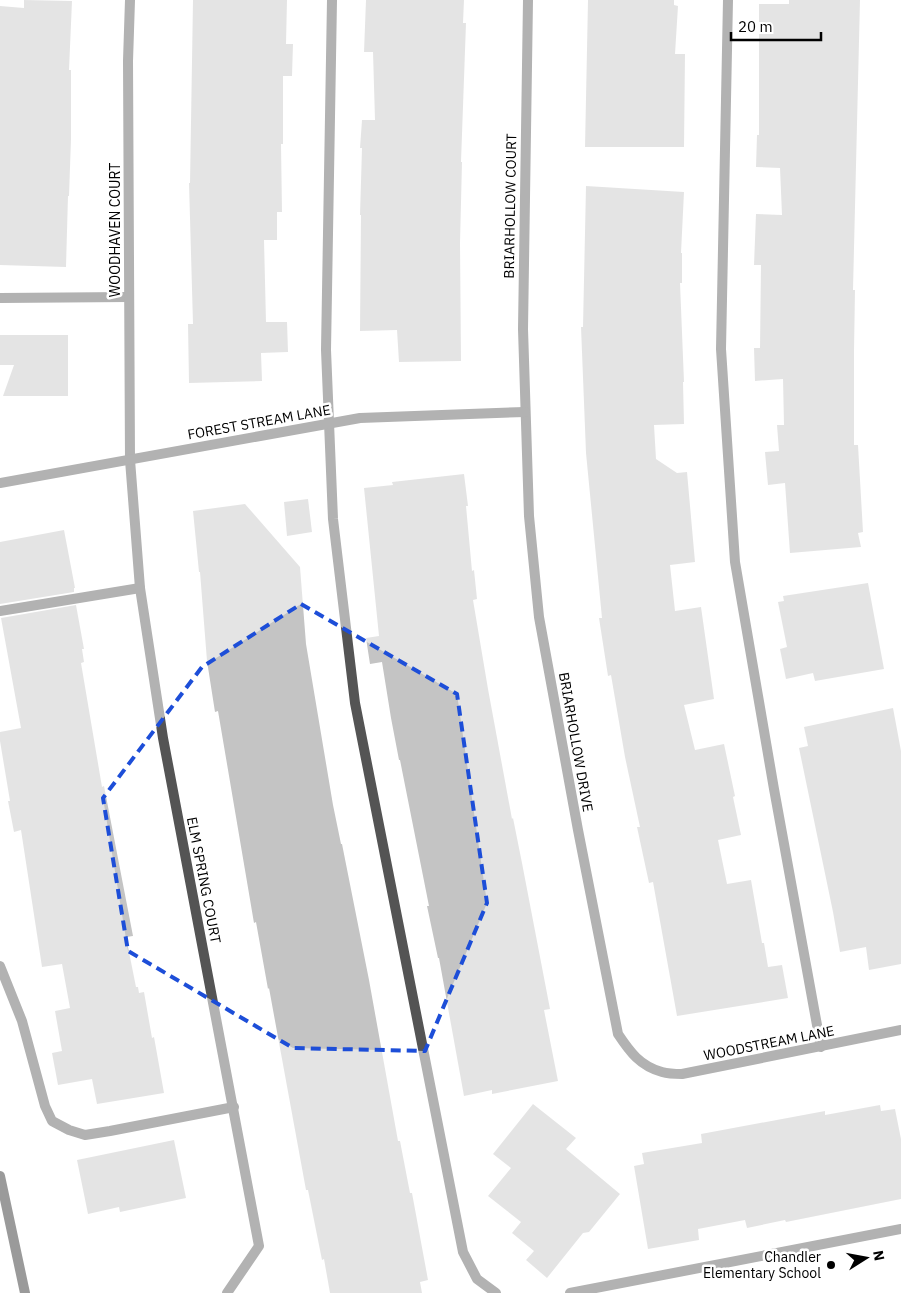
<svg xmlns="http://www.w3.org/2000/svg" width="901" height="1293" viewBox="0 0 901 1293" font-family="'IBM Plex Sans',sans-serif">
<style>
.building{fill:#c4c4c4}
.lines{fill:none;stroke-linecap:round;stroke-linejoin:round}
.lane{stroke:#545454;stroke-width:10}
.street{stroke:#545454;stroke-width:10}
.secondary{stroke:#212121;stroke-width:10}
.marked{fill:none;stroke:#1d4ed8;stroke-width:4;stroke-dasharray:10 6;stroke-linejoin:round}
.poi-dot{fill:#000;stroke:#fff;stroke-width:2}
.labels{text-anchor:middle;stroke-width:5;stroke-linejoin:round;paint-order:stroke}
.street-label{font-size:14px;fill:#000;stroke:#fff}
.poi-label{font-size:14px;fill:#000;stroke:#fff;text-anchor:end}
</style>
<rect width="100%" height="100%" fill="#fff"/>
<g class="building">
<polygon points="24,0 72,1 69,70 71,70 71,139 69,196 68,196 66,267 0,265 0,6 24,8"/>
<polygon points="193,0 287,0 286,44 293,44 292,76 283,76 283,144 281,144 282,212 277,212 277,240 264,240 266,322 287,322 288,352 261,353 262,381 189,383 188,324 193,324 189,183 190,183"/>
<polygon points="366,0 464,0 463,23 466,23 461,162 462,162 460,243 461,361 399,362 397,330 360,331 361,215 360,215 362,148 360,148 362,120 375,120 373,52 364,52"/>
<polygon points="588,0 674,0 674,5 678,6 675,54 685,54 684,147 585,147"/>
<polygon points="789,0 860,0 853,290 855,290 854,351 854,445 858,445 863,532 858,533 861,547 790,553 785,483 768,485 765,452 779,451 777,425 784,425 783,379 755,381 754,348 760,348 761,265 754,265 756,214 782,215 780,168 756,167 757,135 759,135 759,4 789,4"/>
<polygon points="586,186 684,192 681,253 682,253 682,283 680,283 684,382 683,382 684,424 654,425 656,459 677,473 687,472 695,562 670,565 675,611 701,607 714,699 684,705 695,750 724,744 735,796 733,797 741,835 718,840 727,884 751,880 762,943 764,943 768,967 782,965 788,998 677,1016 653,882 649,883 637,827 640,827 625,757 611,675 608,676 599,618 602,618 586,453 581,327 583,327"/>
<polygon points="0,335 68,335 68,396 3,396 14,365 0,365"/>
<polygon points="464,474 468,506 466,506 472,571 474,570 477,599 473,600 488,689 512,819 513,818 522,863 550,1009 544,1010 558,1081 492,1094 492,1090 464,1096 439,958 438,958 427,906 429,906 400,760 399,760 391,718 382,662 370,664 366,638 379,636 364,488 393,485 392,482"/>
<polygon points="308,499 312,532 287,536 284,502"/>
<polygon points="245,504 300,567 306,644 333,805 341,844 342,844 369,980 398,1141 400,1141 410,1193 412,1193 428,1280 420,1282 422,1293 330,1293 324,1259 322,1260 308,1190 306,1190 269,988 268,989 256,922 254,923 218,711 215,712 207,661 200,572 199,572 193,511"/>
<polygon points="64,530 75,588 74,588 74,592 0,604 0,542"/>
<polygon points="868,583 884,669 815,681 813,673 786,679 780,649 787,647 778,602 784,601 783,596"/>
<polygon points="76,605 84,649 82,649 84,662 81,663 102,787 104,786 133,936 126,937 136,987 138,987 139,993 144,992 152,1038 154,1037 164,1093 97,1104 92,1079 58,1085 52,1053 62,1051 55,1011 70,1008 62,964 42,967 21,830 14,832 8,801 10,801 0,741 0,732 21,728 1,618"/>
<polygon points="893,708 901,751 901,964 869,970 866,947 840,952 833,912 799,748 808,746 804,727"/>
<polygon points="533,1104 576,1138 566,1149 620,1194 589,1232 583,1233 547,1278 526,1260 534,1251 512,1233 521,1222 488,1196 511,1168 493,1154"/>
<polygon points="880,1105 881,1111 895,1109 901,1139 901,1199 786,1222 785,1220 747,1228 745,1220 698,1229 699,1240 648,1249 634,1166 644,1164 642,1153 702,1143 701,1134 825,1111 825,1115"/>
<polygon points="174,1140 186,1198 120,1212 119,1207 88,1214 77,1160"/>
</g>
<g class="lines">
<g class="lane">
<polyline points="332,0 326,350 333,519 355,703 463,1252 477,1279 496,1293"/>
<polyline points="728,0 721,349 735,562 774,789 821,1047"/>
<polyline points="0,298 129,297"/>
<polyline points="0,611 140,588"/>
<polyline points="0,966 22,1021 45,1106 52,1121 69,1130 85,1135 110,1131 234,1107"/>
<polyline points="570,1293 901,1229"/>
</g>
<g class="street">
<polyline points="130,0 128,61 130,460 140,588 163,738 259,1246 227,1293"/>
<path d="M 528,0 L 523,329 L 529,516 L 539,617 L 578,830 L 618,1034 C 630,1052 640,1066 662,1072 C 669,1074 676,1074 682,1074 L 901,1030"/>
<polyline points="0,483 360,418 525,412"/>
</g>
<polyline class="secondary" points="0,1176 25,1293"/>
</g>
<path d="M0 0H901V1293H0ZM 301,604 L 457,694 L 487,903 L 425,1051 L 293,1048 L 128,951 L 103,798 L 202,667 Z" fill="#fff" fill-opacity=".55" fill-rule="evenodd"/>
<path class="marked" d="M 301,604 L 457,694 L 487,903 L 425,1051 L 293,1048 L 128,951 L 103,798 L 202,667 Z"/>
<circle class="poi-dot" cx="831" cy="1265" r="5"/>
<g class="labels">
<g class="street-label">
<text transform="translate(510 206) rotate(-89)" y="5">BRIARHOLLOW COURT</text>
<text transform="translate(115 230) rotate(-90)" y="5">WOODHAVEN COURT</text>
<text transform="translate(259 422) rotate(-10)" y="5">FOREST STREAM LANE</text>
<text transform="translate(576 742) rotate(80)" y="5">BRIARHOLLOW DRIVE</text>
<text transform="translate(204 880) rotate(79)" y="5">ELM SPRING COURT</text>
<text transform="translate(769 1043) rotate(-11)" y="5">WOODSTREAM LANE</text>
</g>
<g class="poi-label">
<text x="821" y="1262">Chandler<tspan x="821" dy="16">Elementary School</tspan></text>
</g>
</g>
<g transform="translate(866 1258) rotate(79)" stroke="#ffffff" stroke-width="4" paint-order="stroke">
<path d="M0-4L9 19L0 12L-9 19Z" fill="#000000"/>
<text y="-8" font-size="14" font-weight="bold" text-anchor="middle" fill="#000000">N</text>
</g>
<path d="M731 32v8h90v-8" fill="none" stroke="#000000" stroke-width="2.5"/>
<text x="738" y="32" font-size="15" fill="#000000" stroke="#ffffff" stroke-width="4" paint-order="stroke">20 m</text>
</svg>
